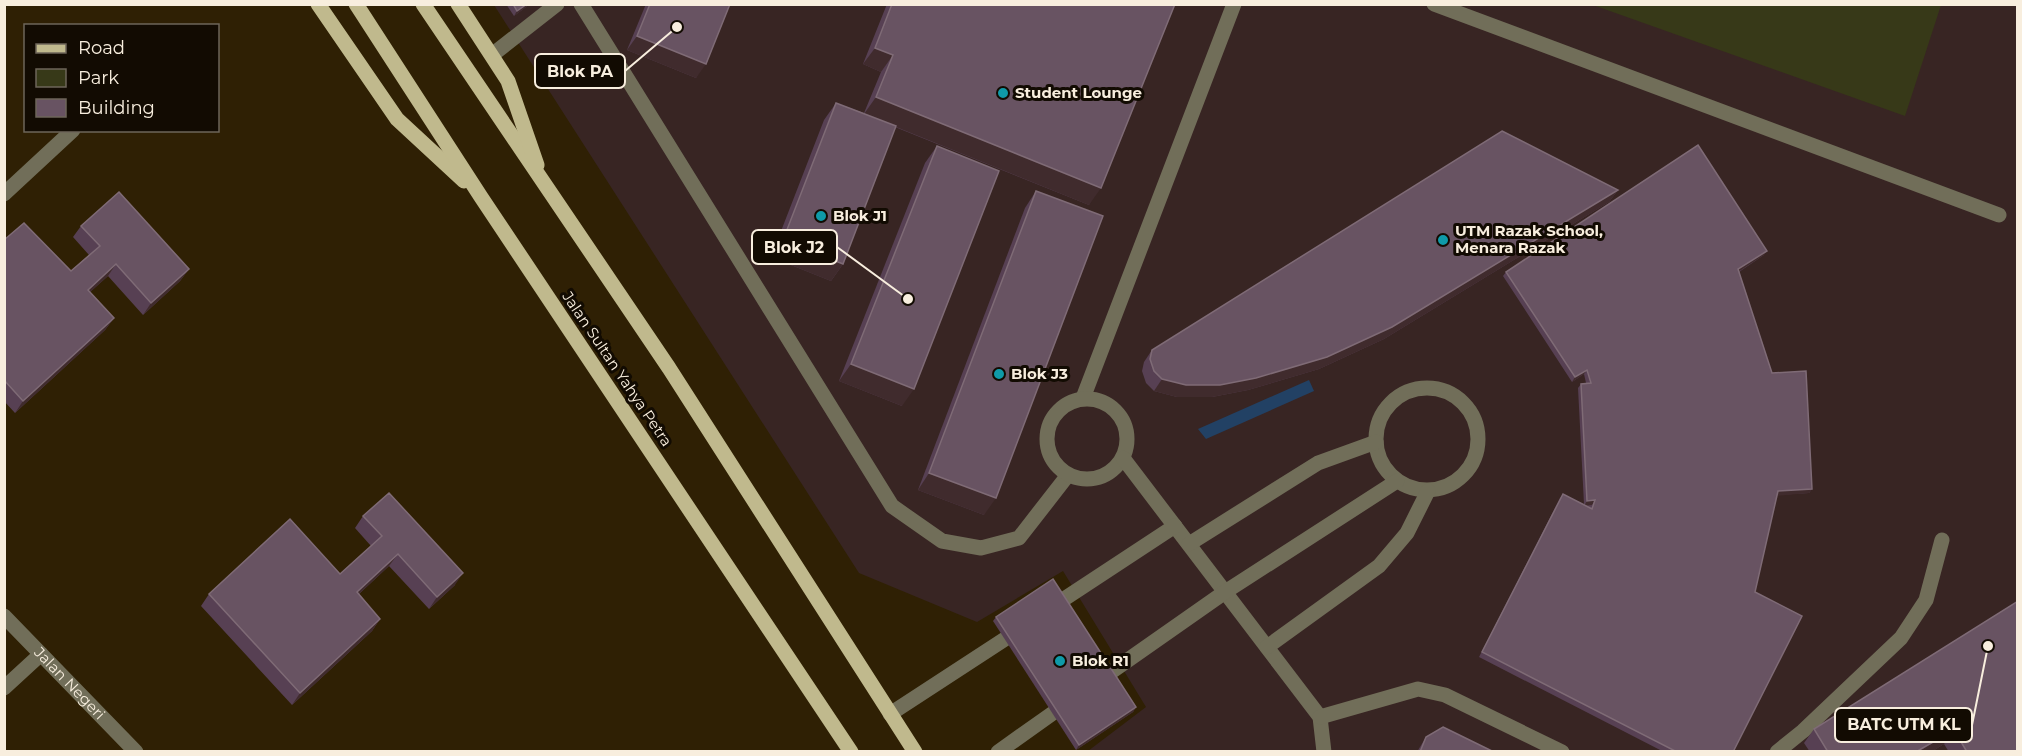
<svg xmlns="http://www.w3.org/2000/svg" width="2022" height="756" viewBox="0 0 2022 756" font-family="Montserrat,sans-serif">
<style>
.education{fill:#382523}
.green{fill:#373918}
.water{fill:#224164}
.lines{fill:none;stroke-linecap:round;stroke-linejoin:round}
.minor{stroke:#716e59;stroke-width:15}
.major{stroke:#c0b98d;stroke-width:15}
.wall{fill:#574053}
.shaded-wall{fill:#402b2d}
.building{fill:#685362;stroke:#7f6b76;stroke-width:1.5}
.culture-dot{fill:#0f9aa8;stroke:#120b02;stroke-width:2}
.labels{text-anchor:middle;stroke-width:6;stroke-linejoin:round;paint-order:stroke}
.poi-label{font-size:15px;font-weight:bold;fill:#f8eede;stroke:#120b02;text-anchor:start}
.street-label{font-size:15px;fill:#f8eede;stroke:#120b02}
.leader{fill:none;stroke:#f8eede;stroke-width:2}
.callout-dot{fill:#f8eede;stroke:#120b02;stroke-width:2}
.callout{fill:#120b02;stroke:#f8eede;stroke-width:2}
.callout-label{font-size:16px;text-anchor:middle;font-weight:bold;fill:#f8eede}
</style>
<rect width="100%" height="100%" fill="#2f2004"/>
<polygon class="education" points="494,5 2017,5 2017,751 1088,751 1146,707 1063,571 977,622 859,573"/>
<polygon class="green" points="1593,5 1941,5 1905,116"/>
<polygon class="water" points="1309,380 1314,391 1206,439 1198,429"/>
<g class="lines">
<g class="minor">
<polyline points="581,4 892,506 942,541 981,548 1019,538 1068,475"/>
<polyline points="1434,4 1999,215"/>
<polyline points="492,55 557,4"/>
<polyline points="4,194 73,130"/>
<circle cx="1427" cy="439" r="51"/>
<polyline points="1083,398 1234,4"/>
<circle cx="1087" cy="439" r="40"/>
<polyline points="1123,458 1320,717 1324,752"/>
<polyline points="1189,544 1318,463 1376,442"/>
<polyline points="1061,601 1175,526"/>
<path id="s1" d="M 4,616 L 136,752"/>
<polyline points="1267,647 1379,566 1407,533 1428,491"/>
<polyline points="1108,674 1225,592 1397,481"/>
<polyline points="4,688 41,654"/>
<polyline points="890,714 1005,639"/>
<polyline points="1320,717 1418,689 1445,695 1562,752"/>
<polyline points="998,752 1053,713"/>
<polyline points="1777,752 1803,731 1901,638 1926,600 1942,540"/>
</g>
<g class="major">
<polyline points="318,4 397,119 464,181"/>
<polyline points="356,4 481,197 851,752"/>
<polyline points="423,4 669,368 915,752"/>
<polyline points="458,4 508,81 537,165"/>
</g>
</g>
<g class="wall">
<polygon points="506,4 530,4 514,16"/>
<polygon points="646,4 730,4 696,78 627,50"/>
<polygon points="887,4 1175,4 1089,205 895,127 843,264 831,281 771,257 824,120 836,103 864,113 881,72 863,64"/>
<polygon points="937,146 902,406 839,381 925,163"/>
<polygon points="1618,190 1609,202 1384,339 1319,369 1248,390 1212,397 1177,397 1154,391 1146,383 1142,371 1144,362 1152,350"/>
<polygon points="1036,191 984,515 918,490 1025,208"/>
<polygon points="81,226 189,269 180,281 143,315 108,276 90,292 114,318 105,330 15,413 4,401 4,240 71,271 89,255 73,237"/>
<polygon points="1764,255 1739,272 1772,373 1812,489 1809,493 1777,495 1755,592 1733,752 1664,752 1479,657 1560,498 1563,494 1584,504 1578,388 1581,384 1586,383 1584,374 1572,382 1503,276 1506,272"/>
<polygon points="363,516 455,585 429,609 389,566 359,594 380,619 372,631 292,705 201,606 209,594 340,574 371,546 355,528"/>
<polygon points="2018,601 2018,752 1949,752 1944,744 1931,752 1810,752 1804,743 1814,729"/>
<polygon points="996,617 1136,707 1133,712 1076,750 993,621"/>
<polygon points="1426,737 1494,752 1417,752"/>
</g>
<g class="shaded-wall">
<polygon points="527,4 530,4 514,16 517,11"/>
<polygon points="637,36 706,64 696,78 627,50"/>
<polygon points="875,48 893,55 881,72 863,64"/>
<polygon points="876,97 1101,188 1089,205 864,114"/>
<polygon points="1618,190 1609,202 1384,339 1319,369 1248,390 1212,397 1177,397 1154,391 1162,379"/>
<polygon points="783,240 843,264 831,281 771,257"/>
<polygon points="1767,251 1764,255 1735,274 1738,269"/>
<polygon points="116,264 108,276 79,302 88,290"/>
<polygon points="189,269 180,281 143,315 151,303"/>
<polygon points="114,318 105,330 15,413 23,401"/>
<polygon points="851,364 914,389 902,406 839,381"/>
<polygon points="1587,370 1584,374 1572,382 1575,377"/>
<polygon points="929,473 996,498 984,515 918,490"/>
<polygon points="1812,489 1809,493 1775,496 1778,491"/>
<polygon points="1595,500 1592,505 1584,506 1587,501"/>
<polygon points="398,554 389,566 348,604 357,592"/>
<polygon points="463,573 455,585 429,609 437,597"/>
<polygon points="380,619 372,631 292,705 300,693"/>
<polygon points="1136,707 1133,712 1076,750 1079,745"/>
<polygon points="1954,730 1944,744 1931,752 1918,752"/>
</g>
<g class="building">
<polygon points="513,4 527,4 517,11"/>
<polygon points="650,4 730,4 706,64 637,36"/>
<polygon points="892,4 1175,4 1101,188 876,97 893,55 875,48"/>
<polygon points="836,103 896,126 843,264 783,240"/>
<polygon points="1502,131 1618,190 1392,327 1327,357 1256,378 1220,385 1186,385 1162,379 1154,371 1150,359 1152,350"/>
<polygon points="1698,145 1767,251 1738,269 1772,373 1806,371 1812,489 1778,491 1755,592 1802,616 1733,752 1677,752 1482,652 1563,494 1592,509 1595,500 1587,501 1581,384 1591,383 1587,370 1575,377 1506,272"/>
<polygon points="937,146 999,171 914,389 851,364"/>
<polygon points="1036,191 1103,216 996,498 929,473"/>
<polygon points="119,192 189,269 151,303 116,264 88,290 114,318 23,401 4,380 4,240 24,223 71,271 100,246 81,226"/>
<polygon points="389,493 463,573 437,597 398,554 357,592 380,619 300,693 209,594 290,519 340,574 382,536 363,516"/>
<polygon points="1053,579 1136,707 1079,745 996,617"/>
<polygon points="2018,601 2018,752 1967,752 1954,730 1919,750 1920,752 1828,752 1814,729"/>
<polygon points="1443,727 1494,752 1420,752 1426,737"/>
</g>
<g class="culture-dot">
<circle cx="1003" cy="93" r="6"/>
<circle cx="821" cy="216" r="6"/>
<circle cx="1443" cy="240" r="6"/>
<circle cx="999" cy="374" r="6"/>
<circle cx="1060" cy="661" r="6"/>
</g>
<g class="labels">
<g class="poi-label">
<text x="1015" y="98">Student Lounge</text>
<text x="833" y="221">Blok J1</text>
<text x="1455" y="236">UTM Razak School,<tspan x="1455" dy="17">Menara Razak</tspan></text>
<text x="1011" y="379">Blok J3</text>
<text x="1072" y="666">Blok R1</text>
</g>
<g class="street-label">
<text transform="translate(617 369) rotate(56)" y="5">Jalan Sultan Yahya Petra</text>
<text dy="5" stroke="none"><textPath href="#s1" startOffset="94">Jalan Negeri</textPath></text>
</g>
</g>
<path class="leader" d="M677 27L625 71M908 299L837 247M1988 646L1972 725"/>
<g class="callout-dot">
<circle cx="677" cy="27" r="6"/>
<circle cx="908" cy="299" r="6"/>
<circle cx="1988" cy="646" r="6"/>
</g>
<g class="callout">
<rect x="535" y="54" width="90" height="34" rx="6"/>
<rect x="752" y="230" width="85" height="34" rx="6"/>
<rect x="1835" y="708" width="137" height="34" rx="6"/>
</g>
<g class="callout-label">
<text x="580" y="77">Blok PA</text>
<text x="794" y="253">Blok J2</text>
<text x="1904" y="730">BATC UTM KL</text>
</g>
<rect width="2022" height="756" fill="none" stroke="#f8eede" stroke-width="12"/>
<rect x="24" y="24" width="195" height="108" fill="#120b02" stroke="#6e665a" stroke-width="1.5"/>
<rect x="36" y="44" width="30" height="9" fill="#c0b98d" stroke="#6e665a" stroke-width="1.5"/>
<text x="78" y="54" font-size="18" fill="#f8eede">Road</text>
<rect x="36" y="69" width="30" height="18" fill="#373918" stroke="#6e665a" stroke-width="1.5"/>
<text x="78" y="84" font-size="18" fill="#f8eede">Park</text>
<rect x="36" y="99" width="30" height="18" fill="#685362" stroke="#6e665a" stroke-width="1.5"/>
<text x="78" y="114" font-size="18" fill="#f8eede">Building</text>
</svg>
